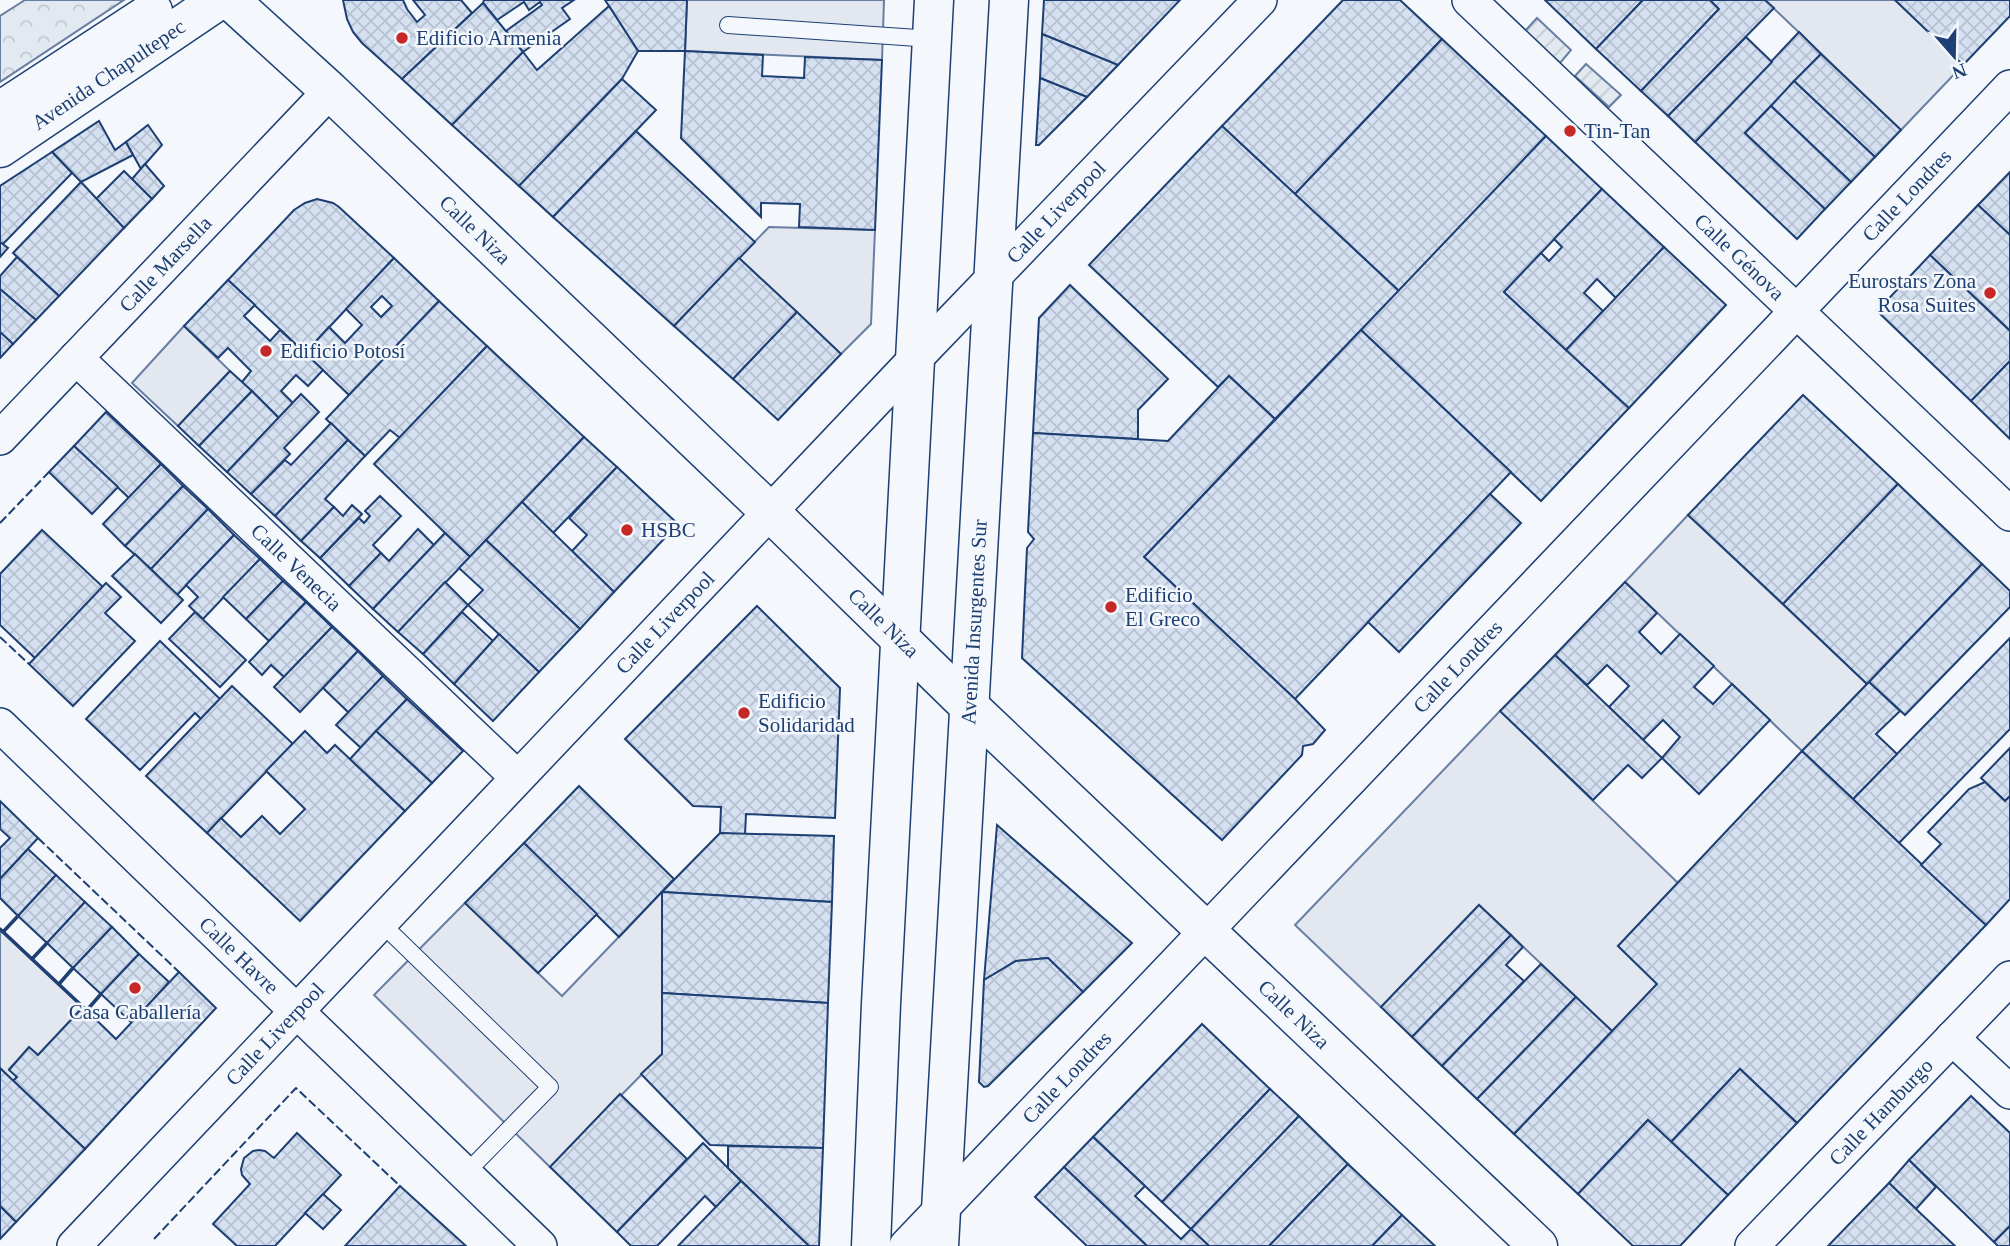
<svg xmlns="http://www.w3.org/2000/svg" width="2010" height="1246" viewBox="0 0 2010 1246" font-family="'Times New Roman',serif">
<style>
.forest{fill:url(#forest-crowns);stroke:#687fa3;stroke-width:2}
.garden{fill:url(#garden-furrows);stroke:#687fa3;stroke-width:2}
.parking{fill:#e3e8f0;stroke:#687fa3;stroke-width:2}
.building{fill:url(#building-cross-hatch);stroke:#1d3f73;stroke-width:2;fill-rule:evenodd}
.lines{fill:none;stroke-linecap:round;stroke-linejoin:round}
.lane-casing{stroke:#1d3f73;stroke-width:18}
.street-casing{stroke:#1d3f73;stroke-width:36}
.secondary-casing{stroke:#1d3f73;stroke-width:41}
.primary-casing{stroke:#1d3f73;stroke-width:41}
.lane{stroke:#f4f7fb;stroke-width:16}
.street{stroke:#f4f7fb;stroke-width:33}
.secondary{stroke:#f4f7fb;stroke-width:38}
.primary{stroke:#f4f7fb;stroke-width:38}
.fence{stroke:#1d3f73;stroke-width:2;stroke-dasharray:9 3.5;stroke-linecap:butt}
.wall{stroke:#1d3f73;stroke-width:3.5}
.poi-dot{fill:#c62828;stroke:#f4f7fb;stroke-width:2.5}
.labels{text-anchor:middle;stroke-width:5;stroke-linejoin:round;paint-order:stroke}
.poi-label{font-size:21px;fill:#1d3f73;stroke:#f4f7fb;text-anchor:start}
.street-label{font-size:21px;fill:#1d3f73;stroke:#f4f7fb}
</style>
<defs>
<pattern id="forest-crowns" width="20" height="18" patternUnits="userSpaceOnUse" patternTransform="scale(1.75)"><rect width="20" height="18" fill="#e3e9f0"/><path d="M2 6a3 3 0 1 1 6 0M12 15a3 3 0 1 1 6 0" fill="none" stroke="#c2c9d1"/></pattern>
<pattern id="garden-furrows" width="10" height="10" patternUnits="userSpaceOnUse" patternTransform="scale(1.75)"><rect width="10" height="10" fill="#e3e9f0"/><path d="M-1 1l2-2M0 10L10 0M9 11l2-2" fill="none" stroke="#c2c9d1"/></pattern>
<pattern id="building-cross-hatch" width="8" height="8" patternUnits="userSpaceOnUse" patternTransform="scale(1.75)"><rect width="8" height="8" fill="#d5e0f0"/><path d="M0 0l8 8M0 8l8-8" fill="none" stroke="#b6c1d1"/></pattern>
</defs>
<rect width="100%" height="100%" fill="#f4f7fb"/>
<polygon class="forest" points="25,0 124,0 0,82 0,16"/>
<g class="garden">
<polygon points="1537,18 1571,50 1560,63 1525,31"/>
<polygon points="1586,64 1621,95 1609,107 1575,76"/>
</g>
<g class="parking">
<polygon points="687,0 884,0 882,60 685,51"/>
<polygon points="1765,0 1895,0 1963,65 1901,130"/>
<polygon points="769,227 875,230 871,324 841,354 739,258"/>
<polygon points="184,326 230,371 178,426 132,383"/>
<polygon points="1688,515 1867,684 1802,751 1625,582"/>
<polygon points="1500,711 1678,883 1618,946 1657,984 1612,1031 1479,905 1381,1007 1295,925"/>
<polygon points="662,892 662,1054 550,1167 374,995 465,903 562,996"/>
<polygon points="0,929 83,1007 38,1055 29,1048 9,1069 17,1077 13,1081 0,1068"/>
</g>
<g class="building">
<polygon points="343,0 403,0 407,9 417,22 425,15 413,0 461,0 472,13 402,79 362,43 353,32 347,19"/>
<polygon points="484,0 574,0 562,8 570,19 523,52 506,31 542,5 540,2 529,10 524,2 497,20 483,3"/>
<polygon points="605,0 687,0 685,51 638,51"/>
<polygon points="1044,0 1180,0 1118,65 1042,34"/>
<polygon points="1343,0 1400,0 1442,39 1295,194 1222,126"/>
<polygon points="1545,0 1643,0 1596,49"/>
<polygon points="1643,0 1710,0 1719,9 1641,91 1596,49"/>
<polygon points="1710,0 1765,0 1774,8 1668,116 1641,91 1719,9"/>
<polygon points="1895,0 2010,0 2010,16 1963,65"/>
<polygon points="483,3 523,52 452,125 402,79"/>
<polygon points="609,6 638,51 622,79 519,186 452,125 523,52 537,70"/>
<polygon points="1799,32 1821,54 1745,133 1825,209 1797,239 1695,142"/>
<polygon points="1042,34 1118,65 1087,97 1040,78"/>
<polygon points="1746,37 1772,62 1695,142 1668,116"/>
<polygon points="1442,39 1546,136 1399,291 1295,194"/>
<polygon points="685,51 763,55 762,76 804,78 805,57 882,60 875,230 799,227 800,204 761,203 761,217 681,138"/>
<polygon points="1821,54 1901,130 1875,157 1794,81"/>
<polygon points="1040,78 1087,97 1039,145 1036,145"/>
<polygon points="622,79 656,110 553,217 519,186"/>
<polygon points="1794,81 1875,157 1851,182 1771,106"/>
<polygon points="1771,106 1851,182 1825,209 1745,133"/>
<polygon points="99,121 115,150 126,142 133,155 81,182 52,152"/>
<polygon points="148,125 162,145 141,169 126,142"/>
<polygon points="1222,126 1399,291 1275,419 1229,376 1218,387 1089,265"/>
<polygon points="636,131 755,242 674,326 553,217"/>
<polygon points="1546,136 1602,189 1504,292 1629,408 1541,501 1361,330"/>
<polygon points="52,152 72,173 3,244 0,242 0,186"/>
<polygon points="145,164 164,186 152,199 132,179"/>
<polygon points="124,171 152,199 124,228 96,199"/>
<polygon points="2010,172 2010,235 1978,205"/>
<polygon points="81,182 124,228 59,296 13,253"/>
<polygon points="1602,189 1664,247 1616,298 1597,279 1584,293 1603,311 1566,350 1504,292 1541,253 1549,261 1562,247 1554,239"/>
<polygon points="317,199 333,203 339,207 394,258 305,353 228,280 294,210 305,203"/>
<polygon points="1978,205 2010,235 2010,331 1930,255"/>
<polygon points="0,242 8,248 0,257"/>
<polygon points="1664,247 1726,305 1629,408 1566,350"/>
<polygon points="1930,255 2010,331 2010,361 1971,401 1877,311"/>
<polygon points="17,257 59,296 36,320 0,289 0,276"/>
<path d="M 394,258 L 439,301 L 350,396 L 305,353 L 329,327 L 345,343 L 362,325 L 346,309 ZM 382,296 L 392,306 L 381,317 L 371,307 Z"/>
<polygon points="739,258 797,312 733,379 674,326"/>
<polygon points="228,280 255,305 244,316 270,341 280,330 323,370 308,386 296,375 281,391 293,403 279,418 242,382 251,371 228,348 218,358 184,326"/>
<polygon points="1070,285 1168,379 1138,410 1138,439 1033,433 1039,318"/>
<polygon points="0,289 36,320 13,344 0,332"/>
<polygon points="439,301 487,346 400,438 390,430 365,456 326,419"/>
<polygon points="797,312 841,354 778,420 733,379"/>
<polygon points="1361,330 1511,472 1295,699 1144,557"/>
<polygon points="0,332 13,344 0,358"/>
<polygon points="487,346 584,437 470,557 374,464"/>
<polygon points="2010,361 2010,439 1971,401"/>
<polygon points="230,371 252,391 199,446 178,426"/>
<polygon points="1229,376 1275,419 1144,557 1295,699 1325,730 1313,744 1303,746 1302,755 1222,840 1022,658 1027,548 1034,539 1028,532 1033,433 1168,441"/>
<polygon points="252,391 279,418 227,472 199,446"/>
<polygon points="301,394 319,412 284,448 290,454 251,494 227,472"/>
<polygon points="1803,395 1898,484 1783,604 1688,515"/>
<polygon points="106,412 161,464 129,498 74,446"/>
<polygon points="331,423 348,440 275,516 251,494 285,460 291,465"/>
<polygon points="584,437 617,467 553,533 522,502"/>
<polygon points="348,440 365,456 325,499 334,507 301,541 275,516"/>
<polygon points="74,446 118,487 92,514 49,472"/>
<polygon points="161,464 183,486 125,546 103,524"/>
<polygon points="617,467 678,524 614,592 572,551 587,535 569,518"/>
<polygon points="1898,484 1982,564 1867,684 1783,604"/>
<polygon points="183,486 208,509 151,569 125,546"/>
<polygon points="1490,494 1521,523 1399,652 1368,622"/>
<polygon points="380,496 401,516 373,545 381,553 349,586 320,558 359,518 364,523 370,516 365,511"/>
<polygon points="522,502 614,592 580,629 486,540"/>
<polygon points="352,505 362,514 320,558 301,541 334,507 343,516"/>
<polygon points="208,509 234,535 177,595 151,569"/>
<polygon points="418,529 434,545 373,609 349,586 381,553 389,561"/>
<polygon points="42,530 103,587 35,658 0,625 0,574"/>
<polygon points="445,533 470,557 398,632 373,609"/>
<polygon points="234,535 260,559 203,619 189,606 198,597 186,585"/>
<polygon points="486,540 580,629 539,672 468,605 483,590 459,568"/>
<polygon points="135,554 183,600 161,623 112,576"/>
<polygon points="260,559 283,581 246,619 223,597"/>
<polygon points="1982,564 2010,591 2010,607 1905,715 1869,682"/>
<polygon points="283,581 306,602 269,641 246,619"/>
<polygon points="445,582 468,605 423,654 398,632"/>
<polygon points="1625,582 1657,613 1639,632 1661,654 1680,634 1714,666 1694,687 1713,704 1732,684 1770,720 1699,794 1662,758 1680,737 1663,720 1643,740 1609,707 1629,686 1607,665 1587,685 1555,655"/>
<polygon points="106,583 121,597 105,613 135,641 73,706 29,664"/>
<polygon points="306,602 332,627 284,677 271,665 262,675 249,662"/>
<polygon points="757,606 840,688 835,818 746,814 745,835 720,833 721,807 693,806 625,739"/>
<polygon points="195,612 246,660 220,687 169,639"/>
<polygon points="462,612 493,641 454,684 423,654"/>
<polygon points="332,627 358,651 300,712 274,687"/>
<polygon points="499,634 539,672 493,721 454,684"/>
<polygon points="2010,638 2010,729 1899,843 1853,799"/>
<polygon points="160,641 220,699 201,719 195,713 140,770 86,719"/>
<polygon points="358,651 383,676 349,713 323,688"/>
<polygon points="1555,655 1662,758 1642,778 1628,765 1593,800 1500,711"/>
<polygon points="383,676 407,699 361,748 336,725"/>
<polygon points="1869,682 1900,711 1876,734 1897,754 1853,799 1802,751"/>
<polygon points="232,686 293,744 207,833 146,776"/>
<polygon points="407,699 463,751 432,783 376,731"/>
<polygon points="305,731 327,753 335,745 405,811 300,921 207,833 221,818 241,837 262,816 280,834 305,809 266,771"/>
<polygon points="376,731 432,783 405,811 350,759"/>
<polygon points="2010,748 2010,796 2005,801 1981,778"/>
<polygon points="1802,751 1986,925 1797,1123 1740,1069 1671,1142 1648,1120 1578,1194 1514,1134 1657,984 1618,946"/>
<polygon points="1985,782 2005,801 2010,796 2010,899 1986,925 1921,865 1941,844 1928,832 1969,789"/>
<polygon points="579,786 674,879 619,937 524,843"/>
<polygon points="0,801 38,838 0,879 0,848 10,838 0,829"/>
<polygon points="997,825 1132,943 1083,992 1048,958 1016,961 984,980"/>
<polygon points="720,833 834,836 832,902 662,892"/>
<polygon points="524,843 597,914 538,973 465,903"/>
<polygon points="28,849 56,875 18,916 0,898 0,879"/>
<polygon points="56,875 85,902 47,943 18,916"/>
<polygon points="662,892 832,902 828,1003 662,993"/>
<polygon points="85,902 112,927 73,968 47,943"/>
<polygon points="1479,905 1511,935 1412,1037 1381,1007"/>
<polygon points="112,927 139,954 101,994 73,968"/>
<polygon points="1511,935 1523,947 1506,965 1524,981 1442,1066 1412,1037"/>
<polygon points="139,954 169,982 132,1023 101,994"/>
<polygon points="1048,958 1083,992 988,1086 984,1087 979,1082 984,980 1016,961"/>
<polygon points="1541,964 1576,997 1477,1099 1442,1066"/>
<polygon points="179,972 216,1008 85,1149 13,1081 17,1077 9,1070 29,1047 38,1055 83,1007 116,1039"/>
<polygon points="662,993 828,1003 823,1148 710,1145 641,1074 662,1054"/>
<polygon points="1576,997 1612,1031 1514,1134 1477,1099"/>
<polygon points="1202,1024 1270,1089 1162,1202 1093,1137"/>
<polygon points="0,1068 85,1149 16,1222 0,1206"/>
<polygon points="1740,1069 1797,1123 1728,1195 1671,1142"/>
<polygon points="1270,1089 1299,1116 1191,1229 1162,1202"/>
<polygon points="620,1094 687,1159 617,1232 550,1167"/>
<polygon points="1971,1096 2010,1133 2010,1226 1994,1242 1909,1160"/>
<polygon points="1299,1116 1348,1164 1269,1246 1209,1246 1191,1229"/>
<polygon points="1648,1120 1728,1195 1680,1246 1633,1246 1578,1194"/>
<polygon points="297,1133 341,1175 275,1246 237,1246 213,1224 250,1184 242,1175 241,1169 244,1158 253,1151 259,1150 265,1151 274,1158"/>
<polygon points="1093,1137 1145,1186 1135,1196 1181,1239 1191,1229 1209,1246 1147,1246 1064,1167"/>
<polygon points="703,1143 741,1181 716,1207 705,1196 657,1246 631,1246 617,1232"/>
<polygon points="728,1146 823,1148 819,1246 809,1246 728,1168"/>
<polygon points="1909,1160 1936,1187 1916,1209 1889,1183"/>
<polygon points="1348,1164 1402,1215 1372,1246 1269,1246"/>
<polygon points="1064,1167 1147,1246 1087,1246 1035,1197"/>
<polygon points="741,1181 809,1246 678,1246"/>
<polygon points="1889,1183 1916,1209 1955,1246 1828,1246"/>
<polygon points="400,1186 466,1246 345,1246"/>
<polygon points="323,1194 341,1210 323,1229 305,1213"/>
<polygon points="0,1206 16,1222 0,1239"/>
<polygon points="1402,1215 1435,1246 1372,1246"/>
<polygon points="2010,1226 2010,1246 1998,1246 1994,1242"/>
</g>
<g class="lines">
<defs>
<g id="lane">
<polyline points="728,25 932,39"/>
<polyline points="380,922 550,1087 465,1174"/>
</g>
<g id="street">
<path id="s1" d="M 1469,0 L 2010,514"/>
<path id="s2" d="M 76,358 L 517,777"/>
<path id="s3" d="M 0,438 L 330,91"/>
<path id="s4" d="M 0,725 L 540,1246"/>
<polyline points="1952,1038 2010,1092"/>
<path id="s5" d="M 74,1246 L 916,358 L 1260,0"/>
<path id="s6" d="M 906,1246 L 2010,87"/>
<path id="s7" d="M 1752,1246 L 2010,978"/>
</g>
<g id="secondary">
<path id="s8" d="M 230,0 L 330,91 L 770,512 L 970,707 L 1538,1246"/>
<path id="s9" d="M 0,148 L 219,0"/>
<polyline points="871,1246 881,1004 934,0"/>
<path id="s10" d="M 939,1246 L 1009,0"/>
</g>
<polyline id="primary" points="0,111 153,11"/>
</defs>
<use href="#lane" class="lane-casing"/>
<use href="#street" class="street-casing"/>
<use href="#secondary" class="secondary-casing"/>
<use href="#primary" class="primary-casing"/>
<use href="#lane" class="lane"/>
<use href="#street" class="street"/>
<use href="#secondary" class="secondary"/>
<use href="#primary" class="primary"/>
<g class="fence">
<polyline points="0,523 49,472"/>
<polyline points="0,637 29,664"/>
<polyline points="38,838 179,972"/>
<polyline points="154,1239 296,1088 400,1186"/>
</g>
<g class="wall">
<polyline points="0,929 83,1007"/>
<polyline points="3,932 18,916"/>
<polyline points="32,959 47,943"/>
<polyline points="59,984 73,968"/>
<polyline points="87,1010 101,994"/>
</g>
</g>
<g class="poi-dot">
<circle cx="402" cy="38" r="7"/>
<circle cx="1570" cy="131" r="7"/>
<circle cx="1990" cy="293" r="7"/>
<circle cx="266" cy="351" r="7"/>
<circle cx="627" cy="530" r="7"/>
<circle cx="1111" cy="607" r="7"/>
<circle cx="744" cy="713" r="7"/>
<circle cx="135" cy="988" r="7"/>
</g>
<g class="labels">
<g class="poi-label">
<text x="416" y="45">Edificio Armenia</text>
<text x="1584" y="138">Tin-Tan</text>
<text x="1976" y="288" text-anchor="end">Eurostars Zona<tspan x="1976" dy="24">Rosa Suites</tspan></text>
<text x="280" y="358">Edificio Potosí</text>
<text x="641" y="537">HSBC</text>
<text x="1125" y="602">Edificio<tspan x="1125" dy="24">El Greco</tspan></text>
<text x="758" y="708">Edificio<tspan x="758" dy="24">Solidaridad</tspan></text>
<text x="135" y="1019" text-anchor="middle">Casa Caballería</text>
</g>
<g class="street-label">
<text dy="7" stroke="none"><textPath href="#s9" startOffset="131">Avenida Chapultepec</textPath></text>
<text dy="7" stroke="none"><textPath href="#s6" startOffset="1451">Calle Londres</textPath></text>
<text dy="7" stroke="none"><textPath href="#s5" startOffset="1426">Calle Liverpool</textPath></text>
<text dy="7" stroke="none"><textPath href="#s8" startOffset="336">Calle Niza</textPath></text>
<text dy="7" stroke="none"><textPath href="#s1" startOffset="373">Calle Génova</textPath></text>
<text dy="7" stroke="none"><textPath href="#s3" startOffset="240">Calle Marsella</textPath></text>
<text dy="7" stroke="none"><textPath href="#s2" startOffset="304">Calle Venecia</textPath></text>
<text dy="7" stroke="none"><textPath href="#s5" startOffset="859">Calle Liverpool</textPath></text>
<text dy="7" stroke="none"><textPath href="#s8" startOffset="903">Calle Niza</textPath></text>
<text dy="7" stroke="none"><textPath href="#s10" startOffset="625">Avenida Insurgentes Sur</textPath></text>
<text dy="7" stroke="none"><textPath href="#s6" startOffset="800">Calle Londres</textPath></text>
<text dy="7" stroke="none"><textPath href="#s4" startOffset="332">Calle Havre</textPath></text>
<text dy="7" stroke="none"><textPath href="#s8" startOffset="1470">Calle Niza</textPath></text>
<text dy="7" stroke="none"><textPath href="#s5" startOffset="292">Calle Liverpool</textPath></text>
<text dy="7" stroke="none"><textPath href="#s6" startOffset="233">Calle Londres</textPath></text>
<text dy="7" stroke="none"><textPath href="#s7" startOffset="186">Calle Hamburgo</textPath></text>
</g>
</g>
<g transform="translate(1954 56) rotate(160)" stroke="#f4f7fb" stroke-width="5" paint-order="stroke">
<path d="M0-5L12 26L0 18L-12 26Z" fill="#1d3f73"/>
<text y="-10" font-size="19" font-weight="bold" text-anchor="middle" fill="#1d3f73">N</text>
</g>
</svg>
